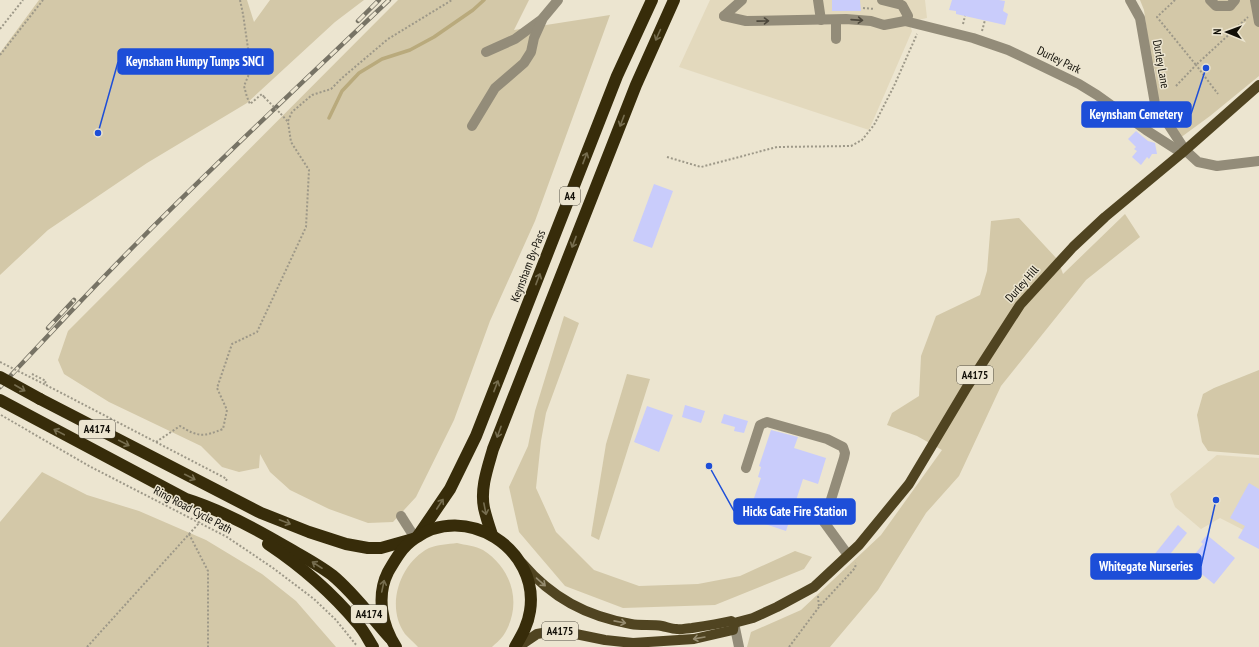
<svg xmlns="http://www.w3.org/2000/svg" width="1259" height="647" viewBox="0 0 1259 647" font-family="'PT Sans Narrow',sans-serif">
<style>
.built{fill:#e3d9bd}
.green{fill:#d3c8a8}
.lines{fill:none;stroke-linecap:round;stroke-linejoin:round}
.stream{stroke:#b9aa7c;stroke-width:3.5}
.building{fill:#c9ccfb}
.path{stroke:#9d9888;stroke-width:2;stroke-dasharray:2 2;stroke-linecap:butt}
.minor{stroke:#938c79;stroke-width:10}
.major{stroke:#504421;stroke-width:10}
.highway{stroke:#372c0a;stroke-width:12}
.rail-casing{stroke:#777365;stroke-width:4.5}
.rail{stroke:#ece5d0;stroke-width:3;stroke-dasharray:9;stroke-linecap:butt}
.path-bridge{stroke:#9d9888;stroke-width:2;stroke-dasharray:2 2;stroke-linecap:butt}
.highway-bridge{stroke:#372c0a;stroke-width:12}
.oneway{stroke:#4c473b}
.oneway2{stroke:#766d4f}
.oneway3{stroke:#968c70}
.labels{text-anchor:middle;stroke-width:3;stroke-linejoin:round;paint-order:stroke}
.shield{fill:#ece5d0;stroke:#534f44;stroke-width:1}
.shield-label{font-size:11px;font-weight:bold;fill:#110f08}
.street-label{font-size:12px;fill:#110f08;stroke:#ece5d0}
.leader{fill:none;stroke:#1d4ed8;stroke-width:1.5}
.callout-dot{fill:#1d4ed8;stroke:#ece5d0;stroke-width:1.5}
.callout{fill:#1d4ed8;stroke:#1d4ed8;stroke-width:1.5}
.callout-label{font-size:13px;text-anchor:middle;font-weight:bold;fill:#fff}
</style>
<rect width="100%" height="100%" fill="#ece5d0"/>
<g class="built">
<polygon points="710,0 925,0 927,18 913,21 909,23 912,31 869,130 679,67"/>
<polygon points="1217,455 1259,458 1259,538 1220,518 1201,529 1175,507 1170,494"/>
</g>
<g class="green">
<polygon points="39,0 247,0 254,22 270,0 364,0 335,22 247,103 147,163 48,230 0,275 0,53"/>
<polygon points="398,0 529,0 514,30 610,15 535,221 490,321 454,420 416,497 393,522 368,523 329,509 290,490 270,472 260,454 259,468 239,472 222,467 201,446 109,402 64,374 58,360 68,331"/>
<polygon points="1140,0 1259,0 1259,76 1210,116 1180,138 1163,109 1157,96 1155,70 1151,63 1144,10"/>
<polygon points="1125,214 1140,237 1086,280 1001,386 959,476 926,513 878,590 830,647 747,647 751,632 801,610 881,535 942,450 917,436 887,425 892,413 919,396 921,356 936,316 980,295 987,271 991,221 1019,218 1058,260 1063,274"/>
<polygon points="564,316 579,323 546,413 541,441 536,488 556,532 594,570 639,586 698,584 740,576 795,551 812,557 804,569 715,605 623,608 565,586 519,532 509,487 528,446 535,411"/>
<polygon points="1259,370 1259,455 1208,451 1202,442 1197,415 1203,394 1214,388"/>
<polygon points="627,374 650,379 599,540 591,536 606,444"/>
<polygon points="42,472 87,495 139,511 206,540 262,574 296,601 336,647 0,647 0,522"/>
<path d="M 457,543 C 465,545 476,546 483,550 C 513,569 523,606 503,636 C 500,640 495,644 492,647 L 418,647 C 414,643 409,638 405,634 C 385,606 400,563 429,548 C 437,545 448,544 457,543 Z"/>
</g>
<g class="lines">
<polyline class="stream" points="329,118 342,91 359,73 382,59 410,50 434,37 473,10 484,0"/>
</g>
<g class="building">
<polygon points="832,0 860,0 861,11 832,11"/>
<polygon points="952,0 999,0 1005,1 1003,11 1008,14 1005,25 956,14 956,11 949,10"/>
<polygon points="1136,131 1148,141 1155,143 1157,154 1152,154 1149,159 1147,157 1141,165 1132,157 1137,151 1134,149 1136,147 1128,139"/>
<polygon points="654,184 673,191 652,248 633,241"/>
<polygon points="685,405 705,411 701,423 682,417"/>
<polygon points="647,406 673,415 659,452 634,442"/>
<polygon points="724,414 748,421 744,433 734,431 735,427 721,423"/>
<polygon points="771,430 798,437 794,448 826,458 818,484 803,479 786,531 747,518 761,478 758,477 761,467 759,466"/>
<polygon points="1249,483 1259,489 1259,549 1238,538 1245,526 1230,518"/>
<polygon points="1178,525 1187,533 1155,573 1146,565"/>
<polygon points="1207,535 1235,558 1214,584 1188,563 1203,544 1201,542"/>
</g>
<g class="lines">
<g class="path">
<polyline points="240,0 243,14 249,55 249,74 244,86 247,97 250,104 262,94 264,97"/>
<polyline points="1175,0 1157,17 1196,65 1248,17"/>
<polyline points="863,8 875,9"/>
<polyline points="963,24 965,16"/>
<polyline points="0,29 23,0"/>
<polyline points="982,31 985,20"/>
<polyline points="0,55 43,0"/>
<polyline points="1176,86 1196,65 1218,94"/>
<polyline points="288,121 292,112 312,95 331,89 342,78 388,39 452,0"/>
<polyline points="667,157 701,167 777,147 851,146 862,140 874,125 894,86 917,34"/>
<polyline points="32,374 46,381 44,385"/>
<polyline points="46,385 227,479 225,482"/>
<polyline points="1,415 91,467 227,537 273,568 314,599 336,620 357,646"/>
<path d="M 156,442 L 180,426 C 198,437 203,437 223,429 L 227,410 L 217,388 L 232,344 L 257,332 L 306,227 L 309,170 L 291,142 L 288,122 L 280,113"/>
<polyline points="189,534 208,571 208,647"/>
<polyline points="818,596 819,607"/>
<polyline points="87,647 200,522"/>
<polyline points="789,647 819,607 855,568 856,563"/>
</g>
<g class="minor">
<polyline points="818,0 821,20"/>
<polyline points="882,0 902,5 908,16 905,21"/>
<polyline points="1130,0 1140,18 1155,104 1185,150 1198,162 1217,166 1259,161"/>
<polyline points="1210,0 1216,6 1230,6 1235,0"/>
<polyline points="1255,0 1259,22"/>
<polyline points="724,16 746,21 846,19 871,21 884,25 905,21 973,38 1008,50 1079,84 1097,95 1146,130 1182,153"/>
<polyline points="724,16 742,0"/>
<polyline points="836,39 836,20"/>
<polyline points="486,52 515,39 541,20"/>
<polyline points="472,126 495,88 524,63 531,52 534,38 543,18 558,0"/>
<polyline points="746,468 760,425 767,422 827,439 843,447 845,453 844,458 824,522 848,555"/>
<polyline points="401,516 415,538"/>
<polyline points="734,623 739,647"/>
</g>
<g class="major">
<path d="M 522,563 C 552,598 586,616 631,624 C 641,626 652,624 662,626 C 667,627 672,629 677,629 C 681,630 687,628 692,628 C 705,626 718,624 731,621 L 734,623 L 753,618 L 777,607 L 814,587 L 859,545 L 909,484 L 967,387 L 1020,305 L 1073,247 L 1105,217 L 1182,153 L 1259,85"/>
<polyline points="518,647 537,634 548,632 561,631 605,640 633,643 694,639 733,630 734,623"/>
</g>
<g class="highway">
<polyline points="40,399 261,513 309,532 346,544 368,548 381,548 413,539"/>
<path d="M 0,400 L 186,499 C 222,510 258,530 290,549 C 304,557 319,565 332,575 C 354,593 371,617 390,638"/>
<path d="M 492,535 C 489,526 486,517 484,508 C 480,488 488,467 493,449 L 636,85 L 674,0"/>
<polyline points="418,536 450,489 476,436 617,76 652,0"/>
<path d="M 268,544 C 301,566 332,593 358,624 C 364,631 368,639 373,647"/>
<path d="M 396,647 C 382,626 376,596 388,572 C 395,560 402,547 414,539 C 465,501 540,549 530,611 C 528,625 522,635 515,647"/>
</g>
<defs>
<g id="rail">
<polyline points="358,21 379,0"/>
<polyline points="48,328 74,300"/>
<path d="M 0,387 C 46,338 92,288 140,240 C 221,158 305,80 389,0"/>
</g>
</defs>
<use href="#rail" class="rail-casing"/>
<use href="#rail" class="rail"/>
<g class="path-bridge">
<polyline points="264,97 280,113"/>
<polyline points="0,362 46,385"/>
</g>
<polyline class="highway-bridge" points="0,377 40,399"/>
</g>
<defs><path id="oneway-shaft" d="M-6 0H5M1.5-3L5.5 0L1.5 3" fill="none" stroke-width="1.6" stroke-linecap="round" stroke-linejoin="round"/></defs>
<g class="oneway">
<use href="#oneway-shaft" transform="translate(857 20) rotate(4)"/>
<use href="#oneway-shaft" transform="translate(763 21) rotate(-1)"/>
</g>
<g class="oneway2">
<use href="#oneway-shaft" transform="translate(658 35) rotate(114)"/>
<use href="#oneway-shaft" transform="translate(622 121) rotate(111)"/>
<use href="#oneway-shaft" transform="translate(585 158) rotate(-69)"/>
<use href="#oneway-shaft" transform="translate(574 242) rotate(111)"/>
<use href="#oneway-shaft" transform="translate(538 279) rotate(-69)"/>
<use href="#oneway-shaft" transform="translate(496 386) rotate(-69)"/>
<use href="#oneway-shaft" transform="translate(20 388) rotate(30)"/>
<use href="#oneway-shaft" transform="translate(59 432) rotate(-152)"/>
<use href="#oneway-shaft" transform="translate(499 432) rotate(110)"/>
<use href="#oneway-shaft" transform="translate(124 443) rotate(27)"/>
<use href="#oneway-shaft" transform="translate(190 477) rotate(27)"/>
<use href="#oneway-shaft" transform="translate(440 504) rotate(-57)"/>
<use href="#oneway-shaft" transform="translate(485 509) rotate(79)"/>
<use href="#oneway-shaft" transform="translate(285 522) rotate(21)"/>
<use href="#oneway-shaft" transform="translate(317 565) rotate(-147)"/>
<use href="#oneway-shaft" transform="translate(383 586) rotate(-78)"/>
</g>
<g class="oneway3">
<use href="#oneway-shaft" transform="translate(541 582) rotate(41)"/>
<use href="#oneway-shaft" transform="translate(620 622) rotate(11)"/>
<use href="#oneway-shaft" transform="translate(699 638) rotate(170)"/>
</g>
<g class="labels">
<g class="shield">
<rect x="560" y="187" width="20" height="18" rx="3"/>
<rect x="957" y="366" width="36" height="18" rx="3"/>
<rect x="79" y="420" width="36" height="18" rx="3"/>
<rect x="351" y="605" width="36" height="18" rx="3"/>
<rect x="542" y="622" width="36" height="18" rx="3"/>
</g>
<g class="shield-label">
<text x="570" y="200">A4</text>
<text x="975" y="379">A4175</text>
<text x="97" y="433">A4174</text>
<text x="369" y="618">A4174</text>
<text x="560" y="635">A4175</text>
</g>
<g class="street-label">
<text transform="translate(1059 60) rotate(26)" y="4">Durley Park</text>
<text transform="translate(1161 64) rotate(80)" y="4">Durley Lane</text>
<text transform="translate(528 266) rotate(-69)" y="4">Keynsham By-Pass</text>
<text transform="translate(1022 284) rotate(-49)" y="4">Durley Hill</text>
<text transform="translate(193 510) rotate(28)" y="4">Ring Road Cycle Path</text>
</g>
</g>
<path class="leader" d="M98 133L118 62M1206 68L1191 114M709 466L734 511M1216 500L1201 566"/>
<g class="callout-dot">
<circle cx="98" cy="133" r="4"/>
<circle cx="1206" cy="68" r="4"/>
<circle cx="709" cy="466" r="4"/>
<circle cx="1216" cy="500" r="4"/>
</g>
<g class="callout">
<rect x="118" y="49" width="155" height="25" rx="4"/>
<rect x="1082" y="102" width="109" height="25" rx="4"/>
<rect x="734" y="499" width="121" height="25" rx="4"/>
<rect x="1091" y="554" width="110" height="25" rx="4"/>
</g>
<g class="callout-label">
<text x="195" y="66">Keynsham Humpy Tumps SNCI</text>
<text x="1136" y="119">Keynsham Cemetery</text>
<text x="795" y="516">Hicks Gate Fire Station</text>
<text x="1146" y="571">Whitegate Nurseries</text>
</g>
<g transform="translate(1227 32) rotate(271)" stroke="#ece5d0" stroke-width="3" paint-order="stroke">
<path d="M0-3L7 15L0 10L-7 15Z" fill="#110f08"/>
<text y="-6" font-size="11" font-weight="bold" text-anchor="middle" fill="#110f08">N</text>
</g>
</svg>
